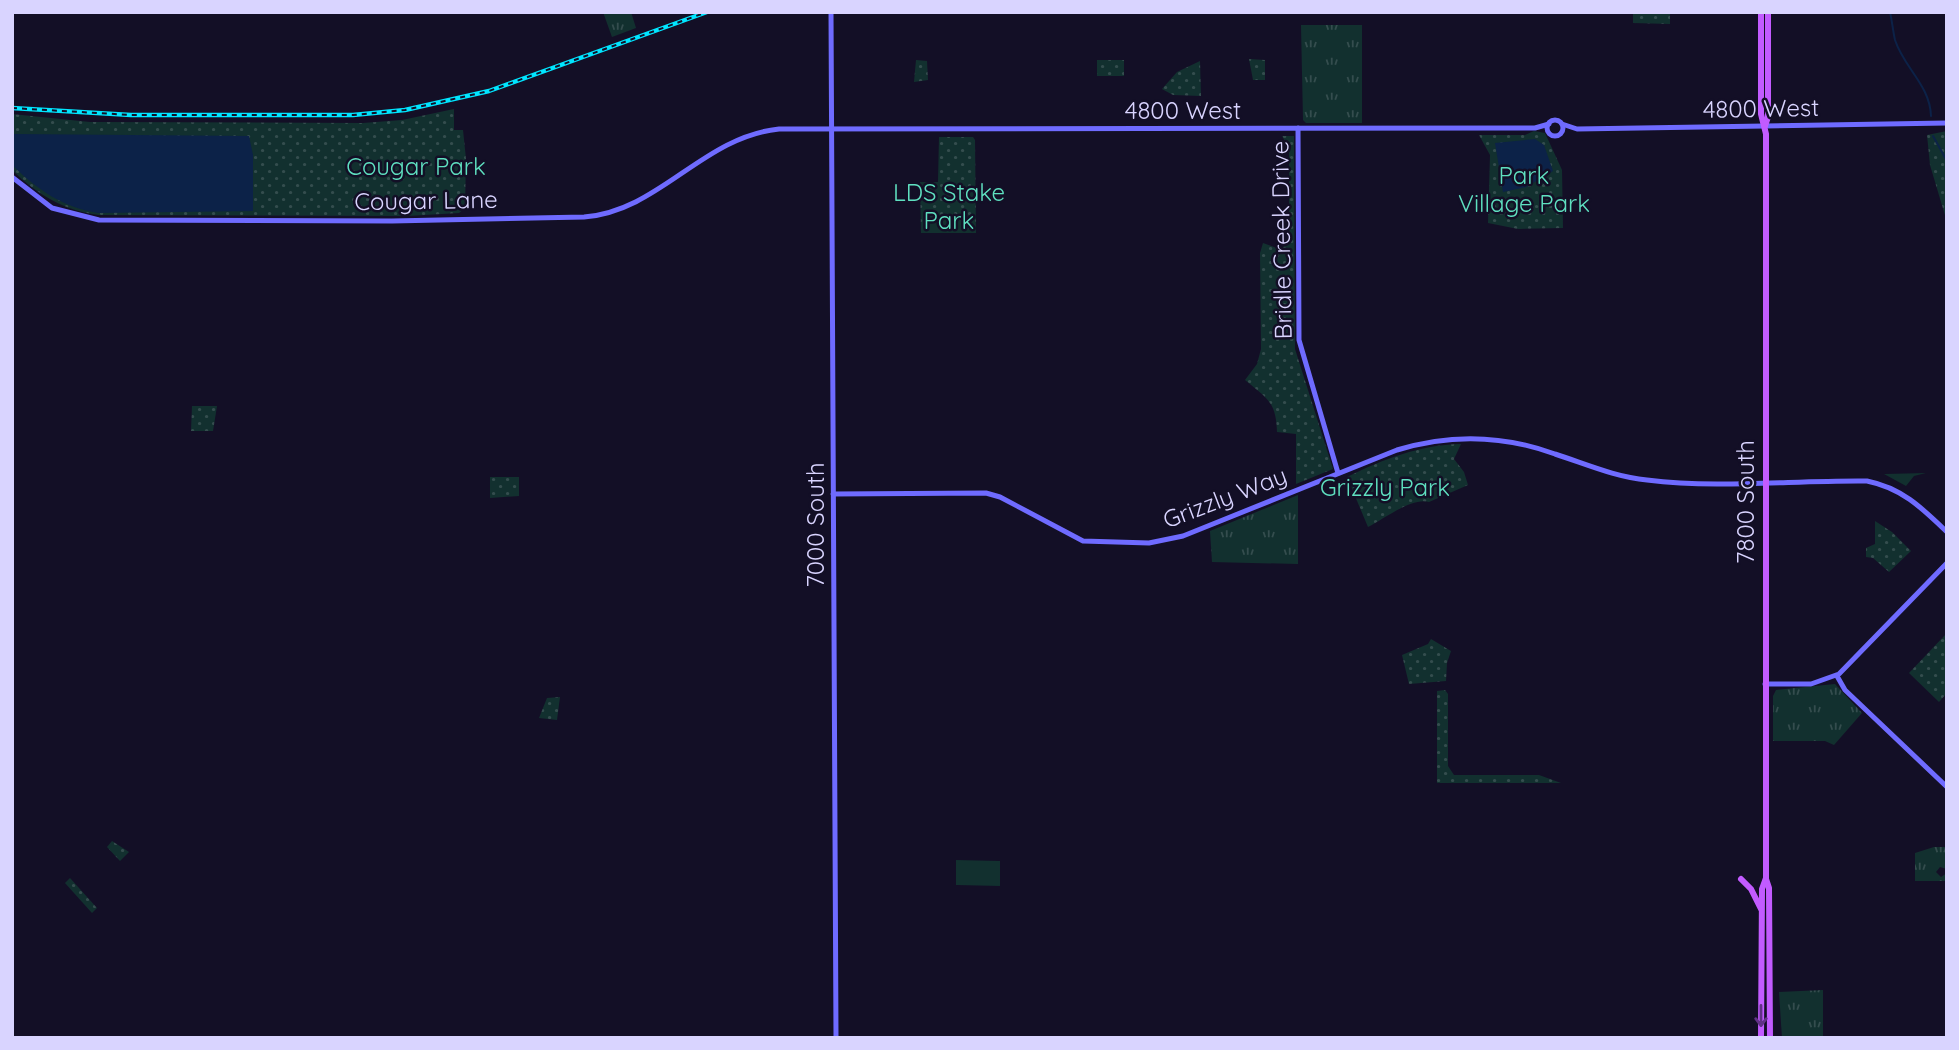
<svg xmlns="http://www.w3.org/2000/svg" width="1959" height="1050" viewBox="0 0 1959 1050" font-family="Quicksand,sans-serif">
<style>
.grass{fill:url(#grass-tufts)}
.park{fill:url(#park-dots)}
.garden{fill:#12302f}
.water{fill:#0c2248}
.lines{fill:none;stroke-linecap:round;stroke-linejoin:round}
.stream{stroke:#0c2248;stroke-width:2}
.secondary{stroke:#6f6bff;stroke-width:5}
.primary{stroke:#c25bff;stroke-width:6}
.rail-casing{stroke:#00e5ff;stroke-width:4.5}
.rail{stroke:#130f26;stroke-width:2;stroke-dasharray:5;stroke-linecap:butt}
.oneway{stroke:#623188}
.labels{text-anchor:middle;stroke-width:5;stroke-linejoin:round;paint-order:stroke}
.street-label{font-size:24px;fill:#d9d4ff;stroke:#130f26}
.park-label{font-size:24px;fill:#5fe0c0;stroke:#130f26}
</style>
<defs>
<pattern id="grass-tufts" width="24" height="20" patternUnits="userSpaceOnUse" patternTransform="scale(1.75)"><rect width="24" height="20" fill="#12302f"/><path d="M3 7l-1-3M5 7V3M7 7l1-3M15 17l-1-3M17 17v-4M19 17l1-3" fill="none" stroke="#344d4e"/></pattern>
<pattern id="park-dots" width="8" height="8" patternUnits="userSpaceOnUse" patternTransform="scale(1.75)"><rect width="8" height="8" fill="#12302f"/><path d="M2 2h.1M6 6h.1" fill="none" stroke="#344d4e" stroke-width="1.8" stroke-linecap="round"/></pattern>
</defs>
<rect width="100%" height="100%" fill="#130f26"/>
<g class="grass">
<polygon points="603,12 631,12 636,28 612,37"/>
<polygon points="1301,25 1362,25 1362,123 1306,123 1303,120"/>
<polygon points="1298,495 1298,564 1212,562 1210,531"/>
<polygon points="1835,684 1862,713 1834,745 1825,741 1773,741 1773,696 1776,690"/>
<polygon points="1934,847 1947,847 1947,869 1940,867 1936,872 1941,877 1947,873 1947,881 1915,881 1915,853"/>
<polygon points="1823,990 1823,1037 1782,1038 1779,992"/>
</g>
<g class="park">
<polygon points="1633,12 1670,12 1670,24 1633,23"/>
<polygon points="1249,59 1265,60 1265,80 1253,80"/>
<polygon points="916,60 927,61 928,80 914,82"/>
<rect x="1097" y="60" width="27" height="16"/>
<polygon points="1200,61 1201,96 1173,95 1162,89 1177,72"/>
<path d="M 454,109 L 454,130 L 463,130 L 466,159 L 465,208 L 459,213 L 407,216 L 99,215 C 63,210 38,195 12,170 L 12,114 L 90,122 L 363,123 L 402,120 Z"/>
<polygon points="1534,131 1545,133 1562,170 1563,228 1518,229 1488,223 1490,155 1479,135 1525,135"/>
<polygon points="1947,131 1947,222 1930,165 1927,135"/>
<path d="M 1282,136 L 1294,136 L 1295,349 L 1333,469 L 1296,484 L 1296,434 L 1277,432 C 1276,402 1268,399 1245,380 L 1257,364 L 1261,349 L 1260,253 L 1263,243 L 1282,250 L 1289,235 L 1289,148 Z"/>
<polygon points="939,137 973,137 975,140 976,233 921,233 920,182 938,182"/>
<polygon points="192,406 217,406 213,431 191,431"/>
<path d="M 1461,444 L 1454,459 L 1464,472 L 1468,485 L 1429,502 C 1412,497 1384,519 1368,527 L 1347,477 C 1384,459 1419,445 1461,444 Z"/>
<polygon points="490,477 519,477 519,496 490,498"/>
<polygon points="1875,521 1892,532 1911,551 1889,572 1873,558 1866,557 1866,548 1875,544"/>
<polygon points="1946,634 1947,693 1939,702 1909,673"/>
<polygon points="1431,639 1451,651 1447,663 1446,681 1409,684 1402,655 1428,644"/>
<polygon points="1445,690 1448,694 1448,766 1454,775 1539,775 1561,783 1437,783 1437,691"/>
<polygon points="560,697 557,720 539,718 547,698"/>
<polygon points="112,841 129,852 120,861 107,847"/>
<polygon points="70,878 97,908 92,913 65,883"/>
</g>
<g class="garden">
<polygon points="1926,473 1914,476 1906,486 1884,474"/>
<polygon points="956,860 1000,861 1000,886 956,885"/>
</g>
<g class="water">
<path d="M 12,134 L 249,136 L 253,155 L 253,211 L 98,213 C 62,207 38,190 12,165 Z"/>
<polygon points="1535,139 1544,145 1553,171 1526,187 1503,192 1495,143"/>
</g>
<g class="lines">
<g class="stream">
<path d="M 1890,12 C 1892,21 1893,31 1895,40 C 1904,68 1930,85 1931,116"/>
<polyline points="1933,136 1947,161"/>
</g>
<g class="secondary">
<polyline points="831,12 836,1038"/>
<circle cx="1555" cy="128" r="8"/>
<polyline points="1562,124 1577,129 1947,123"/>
<polyline points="1298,128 1299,340 1338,473"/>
<path d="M 12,177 L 52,208 L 99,220 L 392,221 L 584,217 C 660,211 702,137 779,129 L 1535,128 L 1549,124"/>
<path d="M 833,494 L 986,493 L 1000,497 L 1083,541 L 1149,543 L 1183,536 L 1397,450 C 1449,434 1503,435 1555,454 C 1586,464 1615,477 1647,480 C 1719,489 1794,480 1867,481 C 1902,488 1922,508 1947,532"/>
<polyline points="1837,676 1845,690 1947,787"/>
<polyline points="1765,684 1811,684 1839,674 1947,563"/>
</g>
<g class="primary">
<polyline points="1761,12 1761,114 1766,134 1766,878 1762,889 1761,1038"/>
<polyline points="1765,126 1768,117 1768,12"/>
<polyline points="1741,879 1751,889 1761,909"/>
<polyline points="1766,879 1769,888 1770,1038"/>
</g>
<defs>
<polyline id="rail" points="12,108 131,115 353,115 405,110 489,91 707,12"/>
</defs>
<use href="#rail" class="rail-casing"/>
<use href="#rail" class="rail"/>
</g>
<defs><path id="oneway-shaft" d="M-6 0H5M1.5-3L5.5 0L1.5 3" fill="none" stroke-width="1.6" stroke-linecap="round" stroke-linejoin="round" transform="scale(1.75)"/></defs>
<use class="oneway" href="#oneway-shaft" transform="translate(1761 1016) rotate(90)"/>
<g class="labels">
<g class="street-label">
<text transform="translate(1761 109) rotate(-1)" y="8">4800 West</text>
<text x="1183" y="119">4800 West</text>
<text transform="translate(426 201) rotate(-1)" y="8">Cougar Lane</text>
<text transform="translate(1282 240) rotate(-91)" y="8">Bridle Creek Drive</text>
<text transform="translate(1225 498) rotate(-21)" y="8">Grizzly Way</text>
<text transform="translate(1746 502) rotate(-90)" y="8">7800 South</text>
<text transform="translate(816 525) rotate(-90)" y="8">7000 South</text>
</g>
<g class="park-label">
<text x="416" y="175">Cougar Park</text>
<text x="1524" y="184">Park<tspan x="1524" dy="28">Village Park</tspan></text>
<text x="949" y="201">LDS Stake<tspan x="949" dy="28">Park</tspan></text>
<text x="1385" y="496">Grizzly Park</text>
</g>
</g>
<rect width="1959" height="1050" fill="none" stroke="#d9d4ff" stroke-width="28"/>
</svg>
